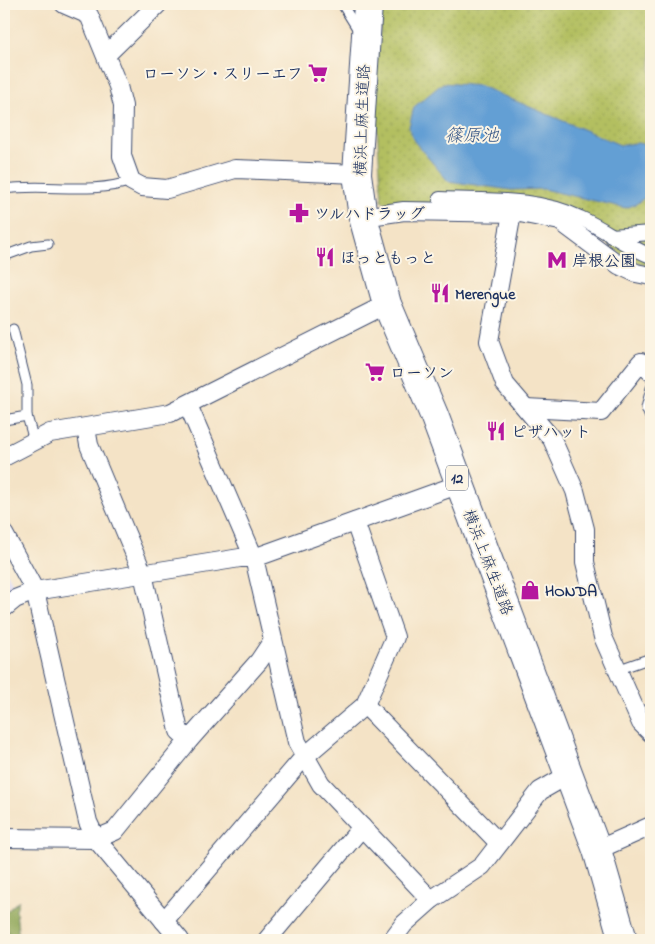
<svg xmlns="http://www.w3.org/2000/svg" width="655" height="944" viewBox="0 0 655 944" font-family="'Indie Flower','Klee One',sans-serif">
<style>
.built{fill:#d8d7f8}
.forest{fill:url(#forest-firs);stroke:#546a5a}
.park{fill:url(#park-dots);stroke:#677760}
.water{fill:#649fd4;stroke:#406799}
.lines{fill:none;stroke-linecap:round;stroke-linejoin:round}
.service-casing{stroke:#3c4a6e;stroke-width:11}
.pedestrian-casing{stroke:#3c4a6e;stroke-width:16}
.minor-casing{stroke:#3c4a6e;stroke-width:20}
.primary-casing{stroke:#3c4a6e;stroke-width:30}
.service{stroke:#fff;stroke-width:9}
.pedestrian{stroke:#fff;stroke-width:14}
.minor{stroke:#fff;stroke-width:18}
.primary{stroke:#fff;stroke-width:28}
.labels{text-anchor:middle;stroke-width:4;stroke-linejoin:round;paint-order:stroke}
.shield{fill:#fcf5e5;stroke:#5e6a86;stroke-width:1}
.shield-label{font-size:15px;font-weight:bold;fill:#1b2f5e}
.poi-label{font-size:16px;font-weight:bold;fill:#1b2f5e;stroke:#fcf5e5;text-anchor:start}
.street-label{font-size:16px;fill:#1b2f5e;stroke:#fcf5e5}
.water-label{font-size:18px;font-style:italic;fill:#355687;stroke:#fcf5e5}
</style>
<defs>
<pattern id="forest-firs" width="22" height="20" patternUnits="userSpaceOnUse" patternTransform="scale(1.25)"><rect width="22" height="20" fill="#8ea657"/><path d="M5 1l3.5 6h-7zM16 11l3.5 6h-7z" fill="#73884b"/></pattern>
<pattern id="park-dots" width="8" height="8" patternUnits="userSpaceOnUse" patternTransform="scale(1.25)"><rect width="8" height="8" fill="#b3bf61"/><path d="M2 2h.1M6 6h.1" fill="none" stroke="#99a457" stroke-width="1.8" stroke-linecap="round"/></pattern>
</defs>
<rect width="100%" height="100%" fill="#fcf5e5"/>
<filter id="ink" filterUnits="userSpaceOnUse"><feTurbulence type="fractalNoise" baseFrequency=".02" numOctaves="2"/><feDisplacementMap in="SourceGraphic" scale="10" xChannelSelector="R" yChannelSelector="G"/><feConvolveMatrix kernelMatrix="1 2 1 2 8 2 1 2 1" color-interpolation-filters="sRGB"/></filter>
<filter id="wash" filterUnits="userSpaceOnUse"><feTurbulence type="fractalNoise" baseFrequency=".0096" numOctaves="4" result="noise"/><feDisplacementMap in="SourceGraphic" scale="20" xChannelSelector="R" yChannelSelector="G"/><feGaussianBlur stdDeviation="1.12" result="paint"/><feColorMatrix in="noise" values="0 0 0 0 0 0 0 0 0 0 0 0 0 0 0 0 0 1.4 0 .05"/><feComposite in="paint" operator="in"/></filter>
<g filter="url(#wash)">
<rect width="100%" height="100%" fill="#f4e3c6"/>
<polygon class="built" points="4,566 17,591 4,601"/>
<polygon class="forest" points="19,900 16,910 19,940 4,940 4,914"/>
<polygon class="park" points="383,4 651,4 651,268 623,256 582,224 527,208 382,202 374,82"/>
<polygon class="water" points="443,83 480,86 620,145 638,143 651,147 651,193 636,204 626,208 543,189 511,190 448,181 414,141 409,127 414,107"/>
</g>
<g filter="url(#ink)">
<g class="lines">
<defs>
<g id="service">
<polyline points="342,4 358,30"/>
<path d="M 4,189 C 46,183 91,195 131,181"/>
<polyline points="4,256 31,246 48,244"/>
<polyline points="13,329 27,385 27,416"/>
<polyline points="651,388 646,408 651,420"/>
<polyline points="4,420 27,416 34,441"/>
<polyline points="617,670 651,658"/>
</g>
<g id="pedestrian">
<path d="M 440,199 C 487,201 537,197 580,218 C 605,229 625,246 651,256"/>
<polyline points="611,236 651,233"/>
</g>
<g id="minor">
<polyline points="64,4 89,15 118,86 123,106 122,156 131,181 142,187 167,189 235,169 357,174"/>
<polyline points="106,55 158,4"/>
<polyline points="512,213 489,341 505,384 552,439 575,491 585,529 585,562 603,637 641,723 651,733"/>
<polyline points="363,217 404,211 520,213 560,221 619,265 636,273 651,276"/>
<polyline points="188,405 254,558 297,742 321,784 431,900"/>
<polyline points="526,408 601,412 641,362 651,372"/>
<polyline points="86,428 89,445 143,574 179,731 189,740"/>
<polyline points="4,457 50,433 170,413 387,304"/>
<polyline points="4,534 35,591 88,822 96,839 180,940"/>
<polyline points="4,608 15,599 35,591 240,558 254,558 460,484"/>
<polyline points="365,705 498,842"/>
<polyline points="4,838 96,839 115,831 189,740 259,661 273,640"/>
<polyline points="597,850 651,826"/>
<polyline points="164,921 304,757 365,705 395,637 355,522"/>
<polyline points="267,940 362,827"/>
<polyline points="392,940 404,924 431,900 482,866 540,791 568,775"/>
</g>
<polyline id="primary" points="368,4 357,174 363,217 387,304 434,415 597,850 623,940"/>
</defs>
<use href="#service" class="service-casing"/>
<use href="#pedestrian" class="pedestrian-casing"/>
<use href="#minor" class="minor-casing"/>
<use href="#primary" class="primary-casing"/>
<use href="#service" class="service"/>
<use href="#pedestrian" class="pedestrian"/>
<use href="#minor" class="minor"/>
<use href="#primary" class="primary"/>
</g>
</g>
<defs>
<symbol id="supermarket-bare" viewBox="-9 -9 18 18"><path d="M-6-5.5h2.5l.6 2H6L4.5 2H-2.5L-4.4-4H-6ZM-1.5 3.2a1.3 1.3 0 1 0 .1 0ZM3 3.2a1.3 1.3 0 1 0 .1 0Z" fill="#b5179e" stroke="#fcf5e5" stroke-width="2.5" paint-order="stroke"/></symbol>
<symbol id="pharmacy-bare" viewBox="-9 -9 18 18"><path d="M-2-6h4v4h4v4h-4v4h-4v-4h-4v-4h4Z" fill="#b5179e" stroke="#fcf5e5" stroke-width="2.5" paint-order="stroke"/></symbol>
<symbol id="restaurant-bare" viewBox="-9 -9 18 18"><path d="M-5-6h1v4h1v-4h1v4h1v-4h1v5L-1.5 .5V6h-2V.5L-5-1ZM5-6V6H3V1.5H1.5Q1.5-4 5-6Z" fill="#b5179e" stroke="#fcf5e5" stroke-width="2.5" paint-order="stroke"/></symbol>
<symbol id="metro-bare" viewBox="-9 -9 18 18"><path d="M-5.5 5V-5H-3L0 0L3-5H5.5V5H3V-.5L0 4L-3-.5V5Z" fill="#b5179e" stroke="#fcf5e5" stroke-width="2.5" paint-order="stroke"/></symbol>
<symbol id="shop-bare" viewBox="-9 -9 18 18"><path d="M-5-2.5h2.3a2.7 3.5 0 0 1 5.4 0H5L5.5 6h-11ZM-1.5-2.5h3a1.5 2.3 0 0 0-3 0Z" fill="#b5179e" stroke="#fcf5e5" stroke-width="2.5" paint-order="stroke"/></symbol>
</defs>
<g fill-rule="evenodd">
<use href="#supermarket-bare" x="304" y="59" width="28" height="28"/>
<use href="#pharmacy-bare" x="285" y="199" width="28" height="28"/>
<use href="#restaurant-bare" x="311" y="243" width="28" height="28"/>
<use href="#metro-bare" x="543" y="246" width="28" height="28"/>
<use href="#restaurant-bare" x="426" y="279" width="28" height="28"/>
<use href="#supermarket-bare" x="361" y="358" width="28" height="28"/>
<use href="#restaurant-bare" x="482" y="417" width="28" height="28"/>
<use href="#shop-bare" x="516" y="576" width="28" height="28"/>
</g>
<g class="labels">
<rect class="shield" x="446" y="465.5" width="22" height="25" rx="4"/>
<g class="shield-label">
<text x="457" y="483">12</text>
</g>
<g class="poi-label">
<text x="303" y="79" text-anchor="end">ローソン・スリーエフ</text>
<text x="314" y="219">ツルハドラッグ</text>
<text x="340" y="263">ほっともっと</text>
<text x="572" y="266">岸根公園</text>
<text x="455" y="299">Merengue</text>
<text x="390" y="378">ローソン</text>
<text x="511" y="437">ピザハット</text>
<text x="545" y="596">HONDA</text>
</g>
<g class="street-label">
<text transform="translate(361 120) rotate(-88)" y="6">横浜上麻生道路</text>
<text transform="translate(489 562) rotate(69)" y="6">横浜上麻生道路</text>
</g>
<g class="water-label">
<text x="472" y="141">篠原池</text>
</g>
</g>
<rect width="655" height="944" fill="none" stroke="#fcf5e5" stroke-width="20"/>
</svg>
